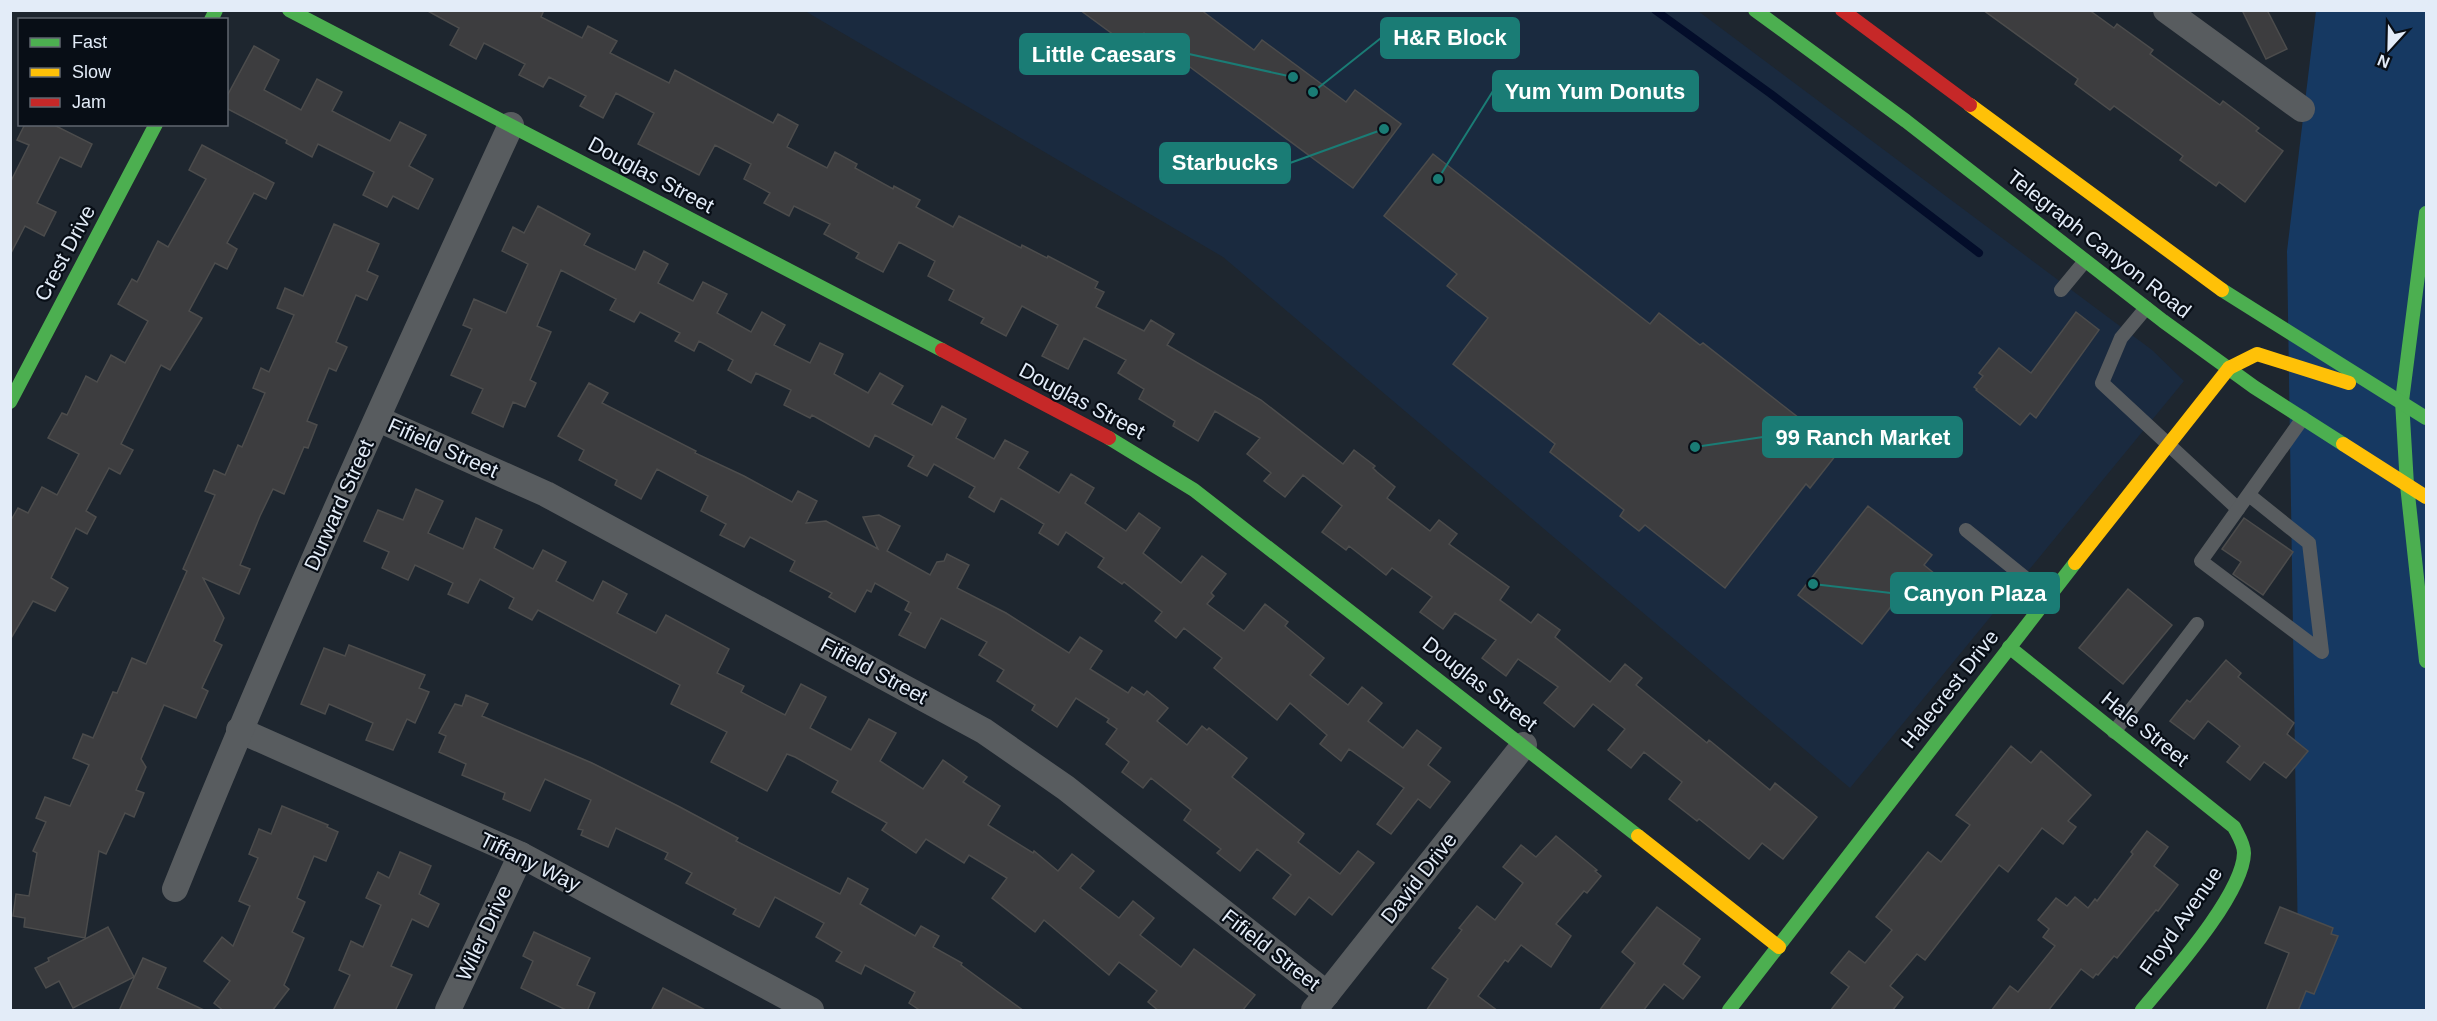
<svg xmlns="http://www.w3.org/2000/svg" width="2437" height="1021" viewBox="0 0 2437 1021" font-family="Arial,sans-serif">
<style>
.built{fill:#1a2a3f}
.green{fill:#163962}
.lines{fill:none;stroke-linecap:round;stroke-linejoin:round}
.stream{stroke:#030d2a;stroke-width:8}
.building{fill:#3d3d3f;stroke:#4c4c4c;stroke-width:1.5}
.lane{stroke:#585c5f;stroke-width:14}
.street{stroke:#585c5f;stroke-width:26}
.fast{stroke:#4caf50;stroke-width:14}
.slow{stroke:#ffc107;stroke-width:14}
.jam{stroke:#c62828;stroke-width:14}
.labels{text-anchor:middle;stroke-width:4.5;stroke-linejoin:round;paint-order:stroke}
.street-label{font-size:21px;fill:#e3ecf8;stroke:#080e16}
.leader{fill:none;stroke:#1a7c75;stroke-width:2}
.callout-dot{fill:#1a7c75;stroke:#080e16;stroke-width:2}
.callout{fill:#1a7c75;stroke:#1a7c75;stroke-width:2}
.callout-label{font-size:22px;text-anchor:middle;font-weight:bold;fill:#fff}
</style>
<rect width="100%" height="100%" fill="#1e262f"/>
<polygon class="built" points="805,11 1698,11 2152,350 2184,381 1850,788 1223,257"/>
<polygon class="green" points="2316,11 2426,11 2426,1010 2299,1010 2287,251"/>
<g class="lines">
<polyline class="stream" points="1655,10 1771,94 1979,253"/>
</g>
<g class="building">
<polygon points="426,10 544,10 541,17 582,38 588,26 617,41 610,53 669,83 675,70 773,123 778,114 798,125 787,147 827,168 835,152 857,164 855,168 893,189 894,186 920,200 916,207 953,227 959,216 1021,248 1022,245 1047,258 1048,256 1098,282 1095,288 1104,292 1096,307 1144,331 1151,320 1174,334 1167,345 1261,400 1343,464 1354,450 1375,466 1373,468 1377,472 1395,487 1387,498 1430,531 1439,520 1457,534 1449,544 1509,587 1500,600 1531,623 1538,614 1560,630 1555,637 1610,682 1625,664 1642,678 1636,685 1707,743 1709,740 1770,790 1775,783 1817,817 1783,859 1762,843 1749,859 1699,819 1697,821 1669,799 1682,782 1644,752 1631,768 1608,750 1625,729 1593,704 1574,727 1544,703 1558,687 1518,659 1506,676 1482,658 1496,640 1455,613 1443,629 1420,612 1432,597 1392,568 1386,575 1349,546 1346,550 1322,532 1342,506 1303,475 1285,497 1264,481 1271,473 1247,454 1260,438 1215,411 1198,441 1173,426 1175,421 1139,399 1144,389 1118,373 1126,360 1084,338 1068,369 1042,356 1058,325 1022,306 1006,336 981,323 984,318 949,300 954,290 928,276 935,261 899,242 883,272 856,258 859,253 824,234 830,224 794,206 789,216 764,203 770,193 744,179 751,164 715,145 699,175 638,144 654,113 616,93 603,118 580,106 586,96 549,77 543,87 519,75 525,64 484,43 476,59 450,45 459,28"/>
<polygon points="1080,10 1201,10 1254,50 1262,40 1346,102 1355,90 1401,124 1353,188 1144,33 1133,49"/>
<polygon points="1983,10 2089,10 2114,28 2117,24 2153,50 2150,54 2220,105 2223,101 2259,128 2256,131 2283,151 2245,202 2219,182 2216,186 2180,160 2183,156 2114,106 2110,110 2075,84 2078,79"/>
<polygon points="2242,10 2267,10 2287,49 2266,59"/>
<polygon points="254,46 279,60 264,90 301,110 317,79 342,92 332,111 390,141 400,122 426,135 409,166 433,179 418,209 393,196 387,207 363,195 374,172 318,144 312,157 286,143 287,140 226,108 226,98"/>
<polygon points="25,124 52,124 92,144 81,167 60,157 37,203 56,212 44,236 25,226 10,255 10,183 29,145 17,140"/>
<polygon points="202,145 274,183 266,199 254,193 227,243 237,249 227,269 215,263 189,311 202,318 170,370 161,365 121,444 133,450 120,474 109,468 86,511 96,517 87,534 76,528 51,578 68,588 55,611 33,601 10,640 10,522 18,508 28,513 42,487 57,495 79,454 48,438 62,413 67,415 86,376 97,382 111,355 125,363 148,321 118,304 132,279 137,282 158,241 168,247 206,179 189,170"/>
<polygon points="1433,154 1650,324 1659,313 1700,345 1703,343 1840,450 1810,488 1806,484 1725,588 1645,525 1639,531 1620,516 1624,510 1550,452 1555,444 1453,364 1488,318 1447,286 1457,274 1384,216"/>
<polygon points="538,206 590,234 584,245 635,270 644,251 668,264 658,283 693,301 703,282 727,294 717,313 751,332 762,312 785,325 774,345 810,363 820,343 843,354 834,374 868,393 880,373 903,386 892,404 932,425 942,406 966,419 956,438 994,459 1005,440 1028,452 1018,468 1059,493 1071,474 1094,488 1085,503 1126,531 1139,513 1160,528 1143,553 1181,583 1202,556 1226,574 1211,593 1214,596 1207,604 1244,631 1265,604 1288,622 1285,626 1324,658 1310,675 1348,705 1362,687 1382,703 1368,721 1403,748 1417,730 1441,748 1428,765 1450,782 1430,808 1418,799 1391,834 1377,824 1404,788 1349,749 1341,761 1320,744 1327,735 1290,703 1277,720 1214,668 1222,658 1184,628 1176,638 1155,621 1162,612 1124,582 1122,584 1098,567 1104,558 1066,532 1058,545 1039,533 1044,524 1001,498 994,512 969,497 975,487 934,464 927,476 908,466 914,456 875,435 869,447 812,415 810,418 784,405 791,390 756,373 751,383 728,370 733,360 699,341 694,351 675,341 680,333 640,312 634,322 610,310 616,299 561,270 537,326 551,332 530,380 536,383 525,407 513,402 503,427 472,413 483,389 451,375 472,329 463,325 474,299 506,313 528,264 502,251 513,227 524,233"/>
<polygon points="334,224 379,244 367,271 378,276 367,300 356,295 336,342 347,347 336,371 329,368 307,421 317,425 308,448 304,447 284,494 273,489 260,516 240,565 250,569 239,594 203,578 224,618 214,641 222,645 202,688 208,691 196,718 164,705 141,759 146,767 136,790 144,793 134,817 125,813 106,854 99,851 85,938 24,927 25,918 13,916 16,894 29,896 37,853 33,851 46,822 36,818 45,797 70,806 89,765 73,758 83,734 93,738 113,692 117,693 132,658 146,664 187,571 183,569 215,495 205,491 214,470 225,475 238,445 242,447 265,393 253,388 261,368 269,372 294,315 277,308 285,288 303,296"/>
<polygon points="2076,312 2099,330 2036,418 2030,413 2020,425 1976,390 1977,389 1974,387 1983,376 1979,373 1999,348 2031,373"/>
<polygon points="589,383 608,393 602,403 696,451 695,453 744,476 792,502 798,491 817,501 806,523 826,521 878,549 863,517 879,515 900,526 887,551 930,575 937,562 944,561 947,554 969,565 957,588 1006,613 1069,653 1080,637 1102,651 1090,669 1128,693 1132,687 1144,695 1147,691 1168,708 1157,721 1187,745 1202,726 1207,730 1209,728 1247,758 1232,777 1304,834 1298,842 1340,874 1358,851 1374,863 1332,915 1309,897 1295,915 1273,898 1291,875 1257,849 1240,871 1217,853 1221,849 1184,820 1191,810 1151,778 1143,788 1122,772 1129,762 1106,744 1117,729 1107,722 1109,719 1076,698 1057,727 1032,710 1035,705 997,681 1004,670 979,655 987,642 941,618 925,648 899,635 911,613 905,610 909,602 875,583 871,592 867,590 855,612 829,597 832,593 790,571 795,561 750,537 744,547 720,535 726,524 701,511 708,496 657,469 641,499 615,485 617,480 579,460 584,450 558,436"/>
<polygon points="416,489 443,501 428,533 463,549 476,518 502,530 494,548 533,569 543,550 566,562 556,581 593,601 603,581 627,594 617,613 656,633 666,615 729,649 717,673 744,686 741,692 785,715 801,684 826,697 810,728 851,750 869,719 896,733 880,761 923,789 943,760 967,777 963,782 1000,806 988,825 1033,853 1034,851 1058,871 1072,854 1094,871 1080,888 1119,918 1133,901 1154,918 1140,935 1181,967 1194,949 1255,995 1242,1011 1159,1011 1148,1002 1157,991 1119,962 1109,975 1044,920 1035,932 992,898 1007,878 969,855 964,863 926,839 916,853 882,830 887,823 832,792 838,781 795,757 787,754 767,791 711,762 727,732 671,704 680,685 538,610 532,620 509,608 514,598 480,579 468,603 448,594 453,583 415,565 408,580 382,568 389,552 364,541 378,510 403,520"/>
<polygon points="1868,506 1932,555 1924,565 1951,587 1937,605 1928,599 1893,604 1862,644 1798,595"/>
<polygon points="2244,518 2293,552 2263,595 2233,574 2241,562 2222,549"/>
<polygon points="2128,589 2172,625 2123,684 2079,648"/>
<polygon points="349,645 425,675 419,688 429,692 415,723 407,719 393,750 366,740 373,723 329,704 325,714 301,704 324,648 345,656"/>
<polygon points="2226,660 2241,673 2238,677 2294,723 2287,734 2308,751 2286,778 2264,762 2250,780 2227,762 2240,746 2208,721 2194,739 2170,721 2187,700 2190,702"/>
<polygon points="466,695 488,704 482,716 592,763 678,806 738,838 736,841 840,894 848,878 868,889 860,904 915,936 921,926 939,936 933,947 962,963 961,965 1024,1011 921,1011 909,1003 915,992 865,965 861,974 836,961 842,952 816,937 824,923 775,897 759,927 733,914 736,909 686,883 692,873 665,859 668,853 616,828 608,847 581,835 583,830 578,829 591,800 545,779 530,811 503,799 505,793 462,775 466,764 439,752 446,736 439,733 455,704 462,706"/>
<polygon points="2011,746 2031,763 2041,751 2091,795 2068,821 2076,827 2063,844 2042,828 2008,872 1999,865 1925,960 1917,954 1890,986 1903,997 1892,1011 1830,1011 1849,987 1831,973 1849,951 1865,963 1892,930 1876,917 1928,852 1941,862 1970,825 1956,815"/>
<polygon points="282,806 328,825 327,827 338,832 326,861 314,856 297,898 305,902 292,932 304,938 284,985 289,989 272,1011 224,1011 214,1003 230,981 204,961 222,937 233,946 250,906 239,901 258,858 249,854 259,829 271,834"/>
<polygon points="2147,831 2168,847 2154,866 2178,885 2158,911 2156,910 2117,958 2114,956 2098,975 2096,974 2093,978 2081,969 2048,1011 1991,1011 2010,986 2018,992 2055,946 2043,937 2049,929 2038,920 2056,898 2067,906 2075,897 2088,908 2095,899 2097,901 2133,854 2131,852"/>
<polygon points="1556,836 1597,870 1595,871 1601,876 1587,893 1584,891 1556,924 1571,936 1551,967 1521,945 1508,962 1505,960 1478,996 1498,1011 1426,1011 1448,979 1432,968 1462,930 1459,928 1477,906 1495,920 1523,883 1503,867 1521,845 1536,857"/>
<polygon points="400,852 431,866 419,894 439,904 428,927 412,919 391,966 412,975 395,1011 333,1011 350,975 339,970 351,941 363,947 381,905 366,898 378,872 389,878"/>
<polygon points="1657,907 1700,939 1683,964 1700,977 1683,999 1664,984 1643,1011 1599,1011 1635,963 1622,952"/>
<polygon points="2280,907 2333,928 2331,934 2338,936 2314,994 2306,991 2298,1011 2266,1011 2289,953 2265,943"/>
<polygon points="108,927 134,977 73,1008 59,981 46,988 35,968 49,961 48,958"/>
<polygon points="534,932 590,958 577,985 595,993 587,1011 568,1011 521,988 533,961 523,956"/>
<polygon points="143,958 166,968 157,988 206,1011 119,1011"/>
<polygon points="663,988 707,1011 651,1011"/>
</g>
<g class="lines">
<g class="lane">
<polyline points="2061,290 2085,261"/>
<polyline points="2146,308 2121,338 2102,383 2238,509"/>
<polyline points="2249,495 2309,543 2322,652 2201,561 2303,418"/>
<polyline points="1966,530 2049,597"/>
<polyline points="2114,732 2197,624"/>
</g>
<g class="street">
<polyline points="2166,10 2302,109"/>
<polyline points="378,419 546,494 984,731 1066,788 1327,994"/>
<polyline points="239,730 521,855 811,1010"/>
<path d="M 175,889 C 279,631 394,378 511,125"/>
<polyline points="448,1010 521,855"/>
<polyline points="1314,1010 1524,745"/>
</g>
<g class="fast">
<polyline points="289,10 942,350"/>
<polyline points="1755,10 1906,121 2163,321 2254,387 2343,444"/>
<polyline points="211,20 216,10"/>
<polyline points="2426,213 2402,401 2407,485 2426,661"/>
<polyline points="2222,290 2426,418"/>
<polyline points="10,402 156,124"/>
<polyline points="1109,438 1194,490 1638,836"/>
<path d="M 2009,647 L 2234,827 C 2238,835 2244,844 2244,853 C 2243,895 2169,977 2142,1010"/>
<polyline points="1729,1010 2075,563"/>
</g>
<g class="slow">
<polyline points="1970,105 2222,290"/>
<polyline points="2229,368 2257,354 2349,383"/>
<polyline points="2343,444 2426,497"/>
<polyline points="2075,563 2229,368"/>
<polyline points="1638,836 1779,947"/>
</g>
<g class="jam">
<polyline points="1842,10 1970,105"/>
<polyline points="942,350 1109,438"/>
</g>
</g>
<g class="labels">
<g class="street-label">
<text transform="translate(651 175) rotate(28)" y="7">Douglas Street</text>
<text transform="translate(2099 244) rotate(38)" y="7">Telegraph Canyon Road</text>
<text transform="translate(65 253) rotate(-62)" y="7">Crest Drive</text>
<text transform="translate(1082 401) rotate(28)" y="7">Douglas Street</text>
<text transform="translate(443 448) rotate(24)" y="7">Fifield Street</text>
<text transform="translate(339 505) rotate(-66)" y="7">Durward Street</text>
<text transform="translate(874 671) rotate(28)" y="7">Fifield Street</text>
<text transform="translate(1480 684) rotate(38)" y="7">Douglas Street</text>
<text transform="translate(1950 689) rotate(-52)" y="7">Halecrest Drive</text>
<text transform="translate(2145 729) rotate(39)" y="7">Hale Street</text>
<text transform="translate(530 862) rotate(26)" y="7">Tiffany Way</text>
<text transform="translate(1419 878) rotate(-52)" y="7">David Drive</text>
<text transform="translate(2181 921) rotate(-55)" y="7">Floyd Avenue</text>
<text transform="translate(484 933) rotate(-65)" y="7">Wiler Drive</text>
<text transform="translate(1271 950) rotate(38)" y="7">Fifield Street</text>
</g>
</g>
<path class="leader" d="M1313 92L1381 38M1293 77L1189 54M1438 179L1493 91M1384 129L1290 163M1695 447L1763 437M1813 584L1891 593"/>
<g class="callout-dot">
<circle cx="1313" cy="92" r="6"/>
<circle cx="1293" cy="77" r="6"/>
<circle cx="1438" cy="179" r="6"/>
<circle cx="1384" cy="129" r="6"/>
<circle cx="1695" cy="447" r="6"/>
<circle cx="1813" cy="584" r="6"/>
</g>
<g class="callout">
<rect x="1381" y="18" width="138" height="40" rx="6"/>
<rect x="1020" y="34" width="169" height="40" rx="6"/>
<rect x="1493" y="71" width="205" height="40" rx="6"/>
<rect x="1160" y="143" width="130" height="40" rx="6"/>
<rect x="1763" y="417" width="199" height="40" rx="6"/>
<rect x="1891" y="573" width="168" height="40" rx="6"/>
</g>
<g class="callout-label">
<text x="1450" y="45">H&amp;R Block</text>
<text x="1104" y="62">Little Caesars</text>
<text x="1595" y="99">Yum Yum Donuts</text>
<text x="1225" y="170">Starbucks</text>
<text x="1863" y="445">99 Ranch Market</text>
<text x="1975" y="601">Canyon Plaza</text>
</g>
<rect width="2437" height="1021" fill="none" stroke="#e3ecf8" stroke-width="24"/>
<rect x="18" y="18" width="210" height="108" fill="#080e16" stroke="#606770" stroke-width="1.5"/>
<rect x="30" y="38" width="30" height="9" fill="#4caf50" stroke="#606770" stroke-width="1.5"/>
<text x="72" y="48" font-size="18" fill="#e3ecf8">Fast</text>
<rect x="30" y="68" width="30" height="9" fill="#ffc107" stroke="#606770" stroke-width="1.5"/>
<text x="72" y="78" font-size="18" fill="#e3ecf8">Slow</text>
<rect x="30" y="98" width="30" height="9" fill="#c62828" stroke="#606770" stroke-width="1.5"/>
<text x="72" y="108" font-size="18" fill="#e3ecf8">Jam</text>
<g transform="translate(2389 48) rotate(202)" stroke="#080e16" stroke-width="4.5" paint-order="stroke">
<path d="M0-4.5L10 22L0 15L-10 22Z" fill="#e3ecf8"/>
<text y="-9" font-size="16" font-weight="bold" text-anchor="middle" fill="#e3ecf8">N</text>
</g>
</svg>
